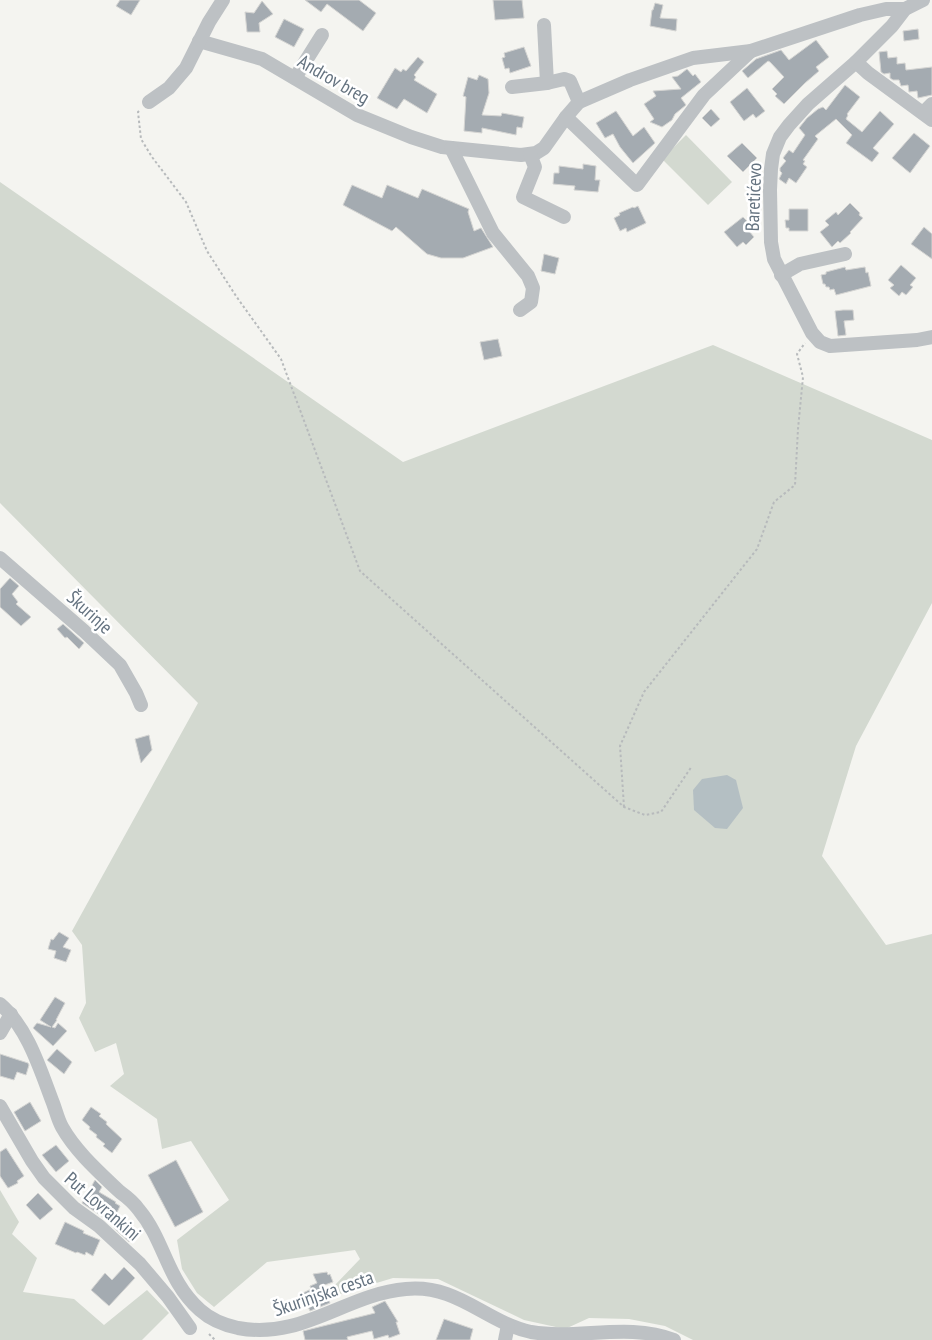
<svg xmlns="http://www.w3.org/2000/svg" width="932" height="1340" viewBox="0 0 932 1340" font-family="'PT Sans Narrow',sans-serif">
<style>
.green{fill:#d3d9d0}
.water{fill:#b4bfc3}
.building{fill:#a4abb1;stroke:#d5d5d3}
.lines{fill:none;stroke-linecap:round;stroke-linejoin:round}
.path{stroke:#b7babc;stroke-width:2;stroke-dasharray:2.5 2.5;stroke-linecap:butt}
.minor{stroke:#bdc1c4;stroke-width:14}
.labels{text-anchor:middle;stroke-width:5;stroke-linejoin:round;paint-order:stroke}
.street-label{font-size:19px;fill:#657380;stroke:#fff}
</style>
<rect width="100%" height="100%" fill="#f4f4f0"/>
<g class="green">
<polygon points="686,135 732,182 708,205 662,159"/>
<polygon points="0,182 403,462 713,345 932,440 932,603 856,746 822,856 886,945 932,934 932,1340 693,1340 665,1326 629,1319 589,1318 565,1329 524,1320 438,1279 393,1278 337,1295 335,1285 360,1259 355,1250 267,1262 214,1307 197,1293 182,1269 177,1240 229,1200 191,1141 162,1149 157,1119 110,1086 124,1074 116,1043 95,1052 79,1018 86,1003 82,945 72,931 198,703 0,503"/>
<polygon points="0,1190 19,1222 12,1234 37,1258 23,1292 74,1299 104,1325 147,1290 169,1313 142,1340 0,1340"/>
</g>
<polygon class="water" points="727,775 736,780 743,808 727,829 715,828 694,810 693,790 702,779"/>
<g class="building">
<polygon points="120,0 140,0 131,15 116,6"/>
<polygon points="305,0 359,0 376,13 363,31 327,4 321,12"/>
<polygon points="493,0 522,0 524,18 495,20"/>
<polygon points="262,1 273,14 259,23 260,32 247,32 245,12 254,13"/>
<polygon points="655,3 663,5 660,18 677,19 676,31 650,26 652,10 653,10"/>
<polygon points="284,19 304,29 294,47 275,37"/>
<polygon points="918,29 919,39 904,41 903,31"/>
<polygon points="816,40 829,57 816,67 819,71 805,83 784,104 775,96 777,94 772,89 784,77 770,62 768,61 748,78 742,71 756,59 781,50 789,60"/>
<polygon points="524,47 531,66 510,73 509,68 505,69 502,58 505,57 504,53"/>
<polygon points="887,51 888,58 897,57 897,64 905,63 906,70 932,67 932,95 918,98 917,91 909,92 908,85 901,86 899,80 893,80 890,78 890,73 884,74 881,72 879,52"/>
<polygon points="418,57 424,62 414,75 416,77 414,80 437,94 427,113 404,99 397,109 377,98 395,68 401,72 403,69 406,71"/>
<polygon points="687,69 693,76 695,74 701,82 681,98 686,105 675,114 672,120 662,127 650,122 654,119 644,104 656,96 653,91 681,89 672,77 678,76"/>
<polygon points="479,75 488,79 489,93 482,115 501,116 502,113 524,117 522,128 517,127 516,135 482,128 482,133 464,131 466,97 463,96 468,77 477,80"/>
<polygon points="845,85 860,97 847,114 848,115 846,119 862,132 880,111 894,124 873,148 879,153 872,162 846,143 852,135 836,119 815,136 818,139 803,160 805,161 803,164 807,167 796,183 789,178 786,184 779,179 782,173 780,171 780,168 786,161 783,158 789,150 793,153 805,135 799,128 807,118 818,109 823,107 826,110"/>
<polygon points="747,88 765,111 756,118 753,114 744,121 730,102"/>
<polygon points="711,109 720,119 711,127 702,118"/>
<polygon points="616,111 633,136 644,127 655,143 633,163 620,147 613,134 605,138 596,123"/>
<polygon points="914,133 930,146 910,173 892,158"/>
<polygon points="742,143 757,158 743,172 727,156"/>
<polygon points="583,164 596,166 595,180 600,180 598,192 574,190 575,186 553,184 554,173 559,173 559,166 583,169"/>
<polygon points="352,185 382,198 387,185 418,198 422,189 469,209 468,212 474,231 481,228 493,247 463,258 441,258 427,254 396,227 392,231 343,205"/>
<polygon points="850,203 860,213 859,215 863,218 850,232 851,233 840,243 838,241 832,247 820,232 829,225 825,221 836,212 838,215"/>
<polygon points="638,206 646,223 627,232 626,228 620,231 614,218 620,215 619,213 633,207 634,208"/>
<polygon points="789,209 808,209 808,231 789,231 789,228 786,228 785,220 789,220"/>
<polygon points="743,217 753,227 749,231 754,237 746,245 743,242 737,247 724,232"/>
<polygon points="924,227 932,234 932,259 911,244"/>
<polygon points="544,254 559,258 555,274 541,271"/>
<polygon points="901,265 916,278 910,285 913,287 906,295 902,292 899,296 890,288 894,285 888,280"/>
<polygon points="845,267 846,270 865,267 866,273 868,272 871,286 836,295 834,289 830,290 829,287 826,287 825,284 823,284 821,275 826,274 826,272"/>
<polygon points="843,310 853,310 854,320 844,321 846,335 838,336 835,311"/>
<polygon points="498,339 502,356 484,360 480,342"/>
<polygon points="10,578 19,586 12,594 18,602 16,604 31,617 21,626 0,607 0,589"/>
<polygon points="63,624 84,643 79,649 67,637 65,638 57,629"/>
<polygon points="149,735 152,750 141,763 135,739"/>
<polygon points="59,932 69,938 63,947 71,950 66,962 54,958 56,951 48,949 51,939 53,940"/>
<polygon points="55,997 65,1003 56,1020 57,1020 52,1027 55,1028 58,1023 67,1031 53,1046 33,1028 37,1023 51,1027 40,1020"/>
<polygon points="57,1049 72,1062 64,1074 47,1060"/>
<polygon points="0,1054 28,1063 29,1065 26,1075 17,1072 14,1080 0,1076"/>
<polygon points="30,1102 41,1121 25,1131 14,1112"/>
<polygon points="91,1107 101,1114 99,1116 107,1122 106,1124 122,1139 112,1153 103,1146 105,1144 96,1137 97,1135 89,1129 90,1127 82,1120"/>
<polygon points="56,1145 69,1161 56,1172 42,1155"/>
<polygon points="6,1148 24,1176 17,1181 18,1183 8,1188 0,1176 0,1152"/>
<polygon points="176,1160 203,1212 175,1227 148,1175"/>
<polygon points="95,1180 102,1187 99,1192 116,1202 115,1203 120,1206 112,1223 82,1203"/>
<polygon points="38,1193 53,1209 40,1220 26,1205"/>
<polygon points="118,1219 133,1232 130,1236 132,1238 129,1242 113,1227"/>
<polygon points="65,1222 84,1231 83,1233 100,1240 93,1256 86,1252 85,1255 77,1252 76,1253 55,1244"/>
<polygon points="124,1267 135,1278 109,1306 91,1290 105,1273 112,1280"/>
<polygon points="327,1272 328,1275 330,1274 333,1282 322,1286 330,1303 310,1311 307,1304 303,1306 299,1295 311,1289 310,1286 317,1283 313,1274"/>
<polygon points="385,1301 398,1322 396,1322 400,1334 389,1338 388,1335 374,1339 372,1331 347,1337 348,1340 305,1340 303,1331 375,1313 372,1307"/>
<polygon points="444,1319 473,1329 470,1340 436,1340"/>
</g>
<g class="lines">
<g class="path">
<polyline points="139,111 138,112 141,139 152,157 186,202 207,251 236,296 281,359 360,571 624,807 645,815 661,812 692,766"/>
<polyline points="624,807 620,746 644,692 757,549 774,502 795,485 798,429 803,377 797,354 805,343"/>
<polyline points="209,1334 215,1340"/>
</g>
<g class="minor">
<polyline points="923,0 905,9 892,26 856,62 808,104 789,125 780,137 773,154 771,169 770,190 771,242 774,259 812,333 820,342 830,346 917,340 932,337"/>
<polyline points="199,41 262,59 357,115 411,137 442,147 521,155 536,153 544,148 566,117 579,102 630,80 693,58 751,51 860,15 886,9 905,9"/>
<polyline points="856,62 868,73 932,120"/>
<polyline points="295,78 322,35"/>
<polyline points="547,83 564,79 570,81 579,102"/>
<polyline points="512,87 547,83 544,25"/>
<polyline points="149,102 169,88 186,68 209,22 223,0"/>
<polyline points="923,113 932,104"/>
<polyline points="566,117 637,185 704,95 751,51"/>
<polyline points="451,148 493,233 528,276 533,288 531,302 520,310"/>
<polyline points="530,154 535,167 523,197 564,217"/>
<polyline points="781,275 800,264 845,254"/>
<polyline points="0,558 84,631 120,665 136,693 141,705"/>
<path d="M 0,1004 C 28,1028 40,1069 53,1103 C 56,1111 58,1120 62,1127 C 76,1152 100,1173 120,1192 C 127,1197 134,1203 139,1210 C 165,1241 167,1281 200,1310 C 211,1320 224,1325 238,1328 C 303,1340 346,1294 406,1289 C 458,1284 485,1322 531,1332 C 578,1340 628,1322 674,1340"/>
<polyline points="0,1033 11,1014"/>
<polyline points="0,1106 32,1161 44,1178 74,1208 99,1226 140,1264 168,1297 190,1328"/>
<polyline points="505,1340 508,1325"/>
</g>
</g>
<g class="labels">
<g class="street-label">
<text transform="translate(334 79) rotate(30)" y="7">Androv breg</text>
<text transform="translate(753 197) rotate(-88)" y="7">Baretićevo</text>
<text transform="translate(90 612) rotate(42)" y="7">Škurinje</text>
<text transform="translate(103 1206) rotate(41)" y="7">Put Lovrankini</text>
<text transform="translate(323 1293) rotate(-19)" y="7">Škurinjska cesta</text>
</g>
</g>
</svg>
